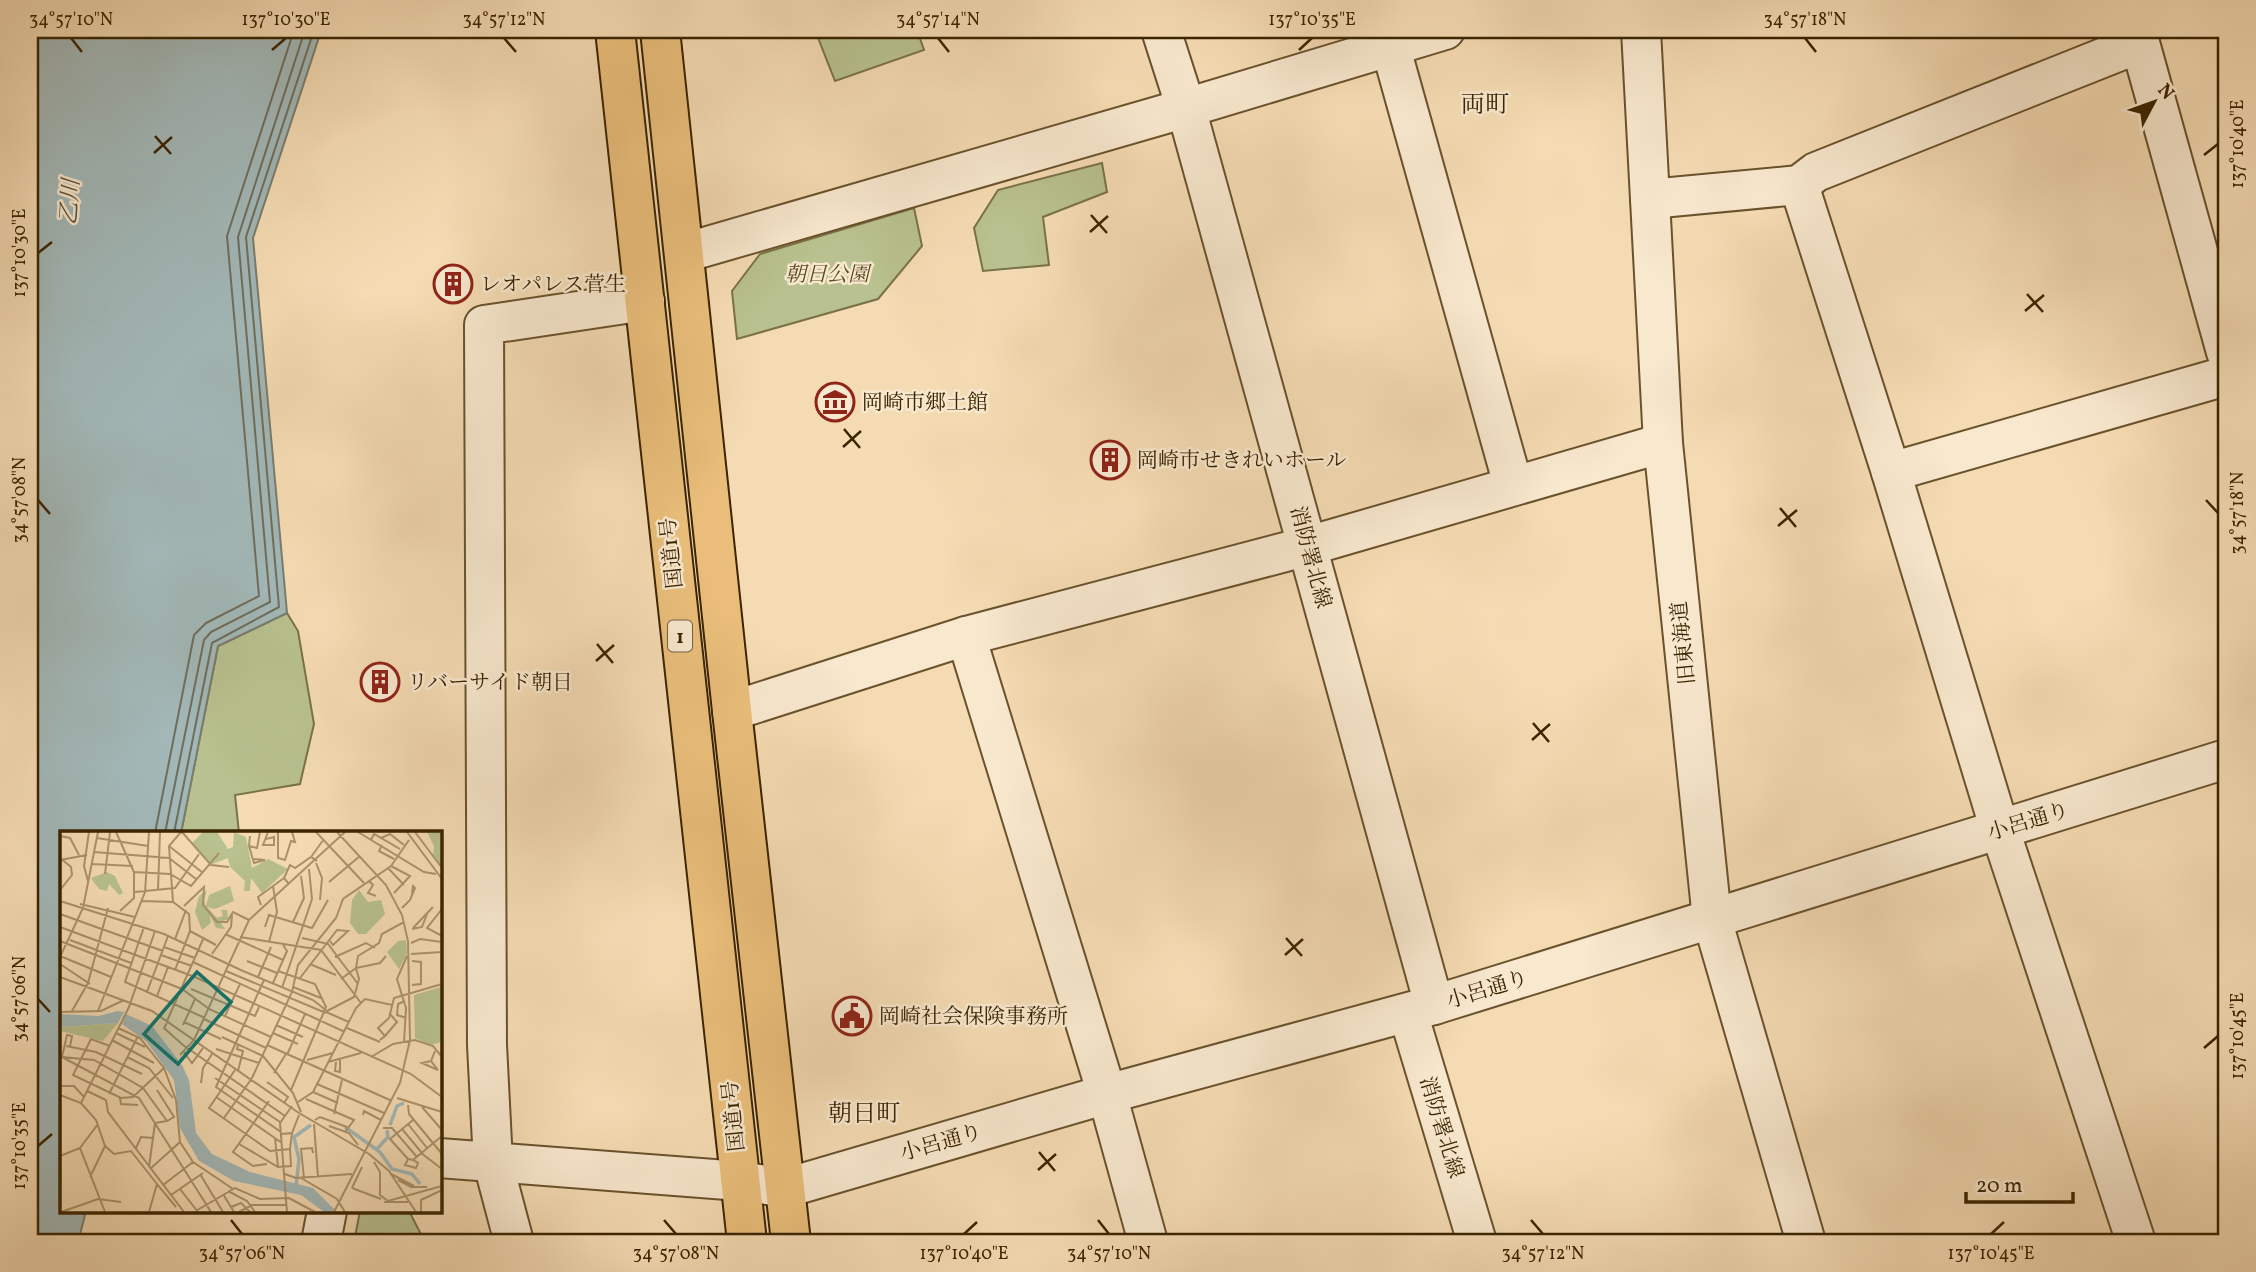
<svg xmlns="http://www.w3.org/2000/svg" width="2256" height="1272" viewBox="0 0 2256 1272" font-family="Vollkorn,'Noto Serif JP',serif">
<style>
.green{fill:#b8c18f;stroke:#7a7248;stroke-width:2}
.water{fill:#a2b8b8;stroke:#797d6e;stroke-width:2}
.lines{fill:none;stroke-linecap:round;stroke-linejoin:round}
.shore{stroke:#6e6e5c;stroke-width:2}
.minor-casing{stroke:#6a522d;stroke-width:42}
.highway-casing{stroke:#3b2400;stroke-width:42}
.minor{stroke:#f8e8ce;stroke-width:38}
.highway{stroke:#eabe7a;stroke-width:38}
.ticks{fill:none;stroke:#3b2400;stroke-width:2.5}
.labels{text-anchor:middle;stroke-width:5;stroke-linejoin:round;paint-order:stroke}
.shield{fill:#f8e8ce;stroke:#745f3e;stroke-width:2}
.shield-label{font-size:19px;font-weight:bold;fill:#3b2400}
.park-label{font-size:21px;font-style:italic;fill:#5a4b24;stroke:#f8e8ce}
.poi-label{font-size:21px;fill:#3b2400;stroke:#f8e8ce;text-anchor:start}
.street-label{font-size:21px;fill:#3b2400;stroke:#f8e8ce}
.water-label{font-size:23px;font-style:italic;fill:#5a5037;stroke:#f8e8ce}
.quarter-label{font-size:24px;fill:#3b2400;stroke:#f8e8ce}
.inset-river{fill:none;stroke:#a2b8b8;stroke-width:3.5}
.inset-road{fill:none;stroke:#ab926b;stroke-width:2}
.view{fill:#0f766e;fill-opacity:0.15;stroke:#0f766e;stroke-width:3.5}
.inset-edge{fill:none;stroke:#3b2400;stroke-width:3.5}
.neatline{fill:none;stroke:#3b2400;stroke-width:2.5}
.ticks-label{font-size:18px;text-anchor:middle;fill:#3b2400}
</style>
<rect width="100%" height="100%" fill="#f5dbb3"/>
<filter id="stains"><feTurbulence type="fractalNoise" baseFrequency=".00286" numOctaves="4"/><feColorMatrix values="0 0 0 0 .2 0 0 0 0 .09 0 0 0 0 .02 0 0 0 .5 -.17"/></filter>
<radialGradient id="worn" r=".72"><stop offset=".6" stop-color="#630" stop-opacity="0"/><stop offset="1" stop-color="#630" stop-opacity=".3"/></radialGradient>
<g class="green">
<polygon points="815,30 917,30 924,50 835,81"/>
<polygon points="1102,163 1107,192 1043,217 1049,265 983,271 974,228 998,190"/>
<polygon points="914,208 922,246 878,299 737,339 732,291 760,254"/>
<polygon points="287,613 298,631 314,724 300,784 235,795 239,833 181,833 218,646"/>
<polygon points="360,1211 409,1211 425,1242 354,1242"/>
</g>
<polygon class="water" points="30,30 321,31 253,238 287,613 218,646 181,833 61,833 61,1211 86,1211 78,1242 30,1242"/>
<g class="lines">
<g class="shore">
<polyline points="155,833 194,635 206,623 259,596 227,236 294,30"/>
<polyline points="165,833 204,640 211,632 270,602 238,237 305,30"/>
<polyline points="174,833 212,643 279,607 246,237 314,30"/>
</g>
<defs>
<g id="minor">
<polyline points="1161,30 1186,108 1434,1005"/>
<polyline points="1641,30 1663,443 1712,919 1806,1242"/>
<polyline points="2134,30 2140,43 2226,352"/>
<polyline points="1390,45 1513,485"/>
<polyline points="1799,185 1891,472 2000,830 2136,1242"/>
<polyline points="1650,199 1799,185 1816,172 2140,43"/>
<polyline points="684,253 1186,108 1445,30"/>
<polyline points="1891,472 2226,376"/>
<polyline points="966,636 1107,1094 1148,1242"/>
<polyline points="732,711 966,636 1308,546 1663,443"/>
<polyline points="1408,1013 1477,1242"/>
<polyline points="439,1158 740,1181 786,1188 1107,1094 1434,1005 2226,759"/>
<polyline points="321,1242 327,1211"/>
<polyline points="514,1242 493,1163 487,1045 484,325 645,301"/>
</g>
<g id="highway">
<polyline points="615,30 747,1242"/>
<polyline points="660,30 732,711 791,1242"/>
</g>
</defs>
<use href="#minor" class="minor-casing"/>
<use href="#highway" class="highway-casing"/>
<use href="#minor" class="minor"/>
<use href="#highway" class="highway"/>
</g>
<path class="ticks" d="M 71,38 L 82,52M 504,38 L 516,52M 938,38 L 949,52M 1805,38 L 1816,52M 272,50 L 286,38M 1299,50 L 1312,38M 155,136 L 171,154M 154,153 L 172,137M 2204,155 L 2218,144M 1091,215 L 1107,233M 1090,232 L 1108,216M 38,253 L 52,242M 2027,294 L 2043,312M 2025,311 L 2044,295M 844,429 L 860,448M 843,447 L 861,431M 38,500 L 50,514M 2206,500 L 2218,513M 1780,508 L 1796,527M 1778,526 L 1797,510M 597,644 L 613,663M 596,661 L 614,645M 1533,723 L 1549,742M 1532,740 L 1550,724M 1286,938 L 1302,956M 1285,955 L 1303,939M 38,999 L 50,1012M 2204,1048 L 2218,1036M 38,1146 L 52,1134M 1039,1152 L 1055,1171M 1038,1170 L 1056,1154M 231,1220 L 242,1234M 664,1220 L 676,1234M 1098,1220 L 1109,1234M 1531,1220 L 1543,1234M 964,1234 L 977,1222M 1991,1234 L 2004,1222"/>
<defs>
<symbol id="building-ring" viewBox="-11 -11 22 22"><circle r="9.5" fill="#f8e8ce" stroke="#8f2418" stroke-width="1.5"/><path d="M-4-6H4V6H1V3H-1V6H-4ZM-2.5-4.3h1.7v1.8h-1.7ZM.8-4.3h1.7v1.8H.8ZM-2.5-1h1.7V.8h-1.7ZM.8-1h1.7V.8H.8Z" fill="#8f2418"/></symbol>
<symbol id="museum-ring" viewBox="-11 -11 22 22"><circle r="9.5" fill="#f8e8ce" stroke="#8f2418" stroke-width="1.5"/><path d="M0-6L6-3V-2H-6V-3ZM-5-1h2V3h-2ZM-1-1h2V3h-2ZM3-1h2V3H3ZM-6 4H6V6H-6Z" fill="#8f2418"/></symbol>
<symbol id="civic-ring" viewBox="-11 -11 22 22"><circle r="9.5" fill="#f8e8ce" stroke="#8f2418" stroke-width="1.5"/><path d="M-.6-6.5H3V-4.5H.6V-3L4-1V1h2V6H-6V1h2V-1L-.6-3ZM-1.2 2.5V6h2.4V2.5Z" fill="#8f2418"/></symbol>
</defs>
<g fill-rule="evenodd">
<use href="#building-ring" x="431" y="262" width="44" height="44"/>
<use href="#museum-ring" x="813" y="380" width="44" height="44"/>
<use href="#building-ring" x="1088" y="438" width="44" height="44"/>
<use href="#building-ring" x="358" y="660" width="44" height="44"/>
<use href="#civic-ring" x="830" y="994" width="44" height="44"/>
</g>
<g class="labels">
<rect class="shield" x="668" y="620.5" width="24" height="31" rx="5"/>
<g class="shield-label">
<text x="680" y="643">1</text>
</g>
<g class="park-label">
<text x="827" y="281">朝日公園</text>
</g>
<g class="poi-label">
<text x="480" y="291">レオパレス菅生</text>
<text x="862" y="409">岡崎市郷土館</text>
<text x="1137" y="467">岡崎市せきれいホール</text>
<text x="407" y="689">リバーサイド朝日</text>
<text x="879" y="1023">岡崎社会保険事務所</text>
</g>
<g class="street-label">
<text transform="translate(671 553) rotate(-96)" y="7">国道1号</text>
<text transform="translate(1311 557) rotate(75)" y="7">消防署北線</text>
<text transform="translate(1683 643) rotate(-96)" y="7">旧東海道</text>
<text transform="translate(2028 821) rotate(-17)" y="7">小呂通り</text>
<text transform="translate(1487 989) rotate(-17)" y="7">小呂通り</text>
<text transform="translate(733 1116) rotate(-96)" y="7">国道1号</text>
<text transform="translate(1442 1127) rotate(73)" y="7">消防署北線</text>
<text transform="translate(941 1142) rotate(-16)" y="7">小呂通り</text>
</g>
<g class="water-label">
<text transform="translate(69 202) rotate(-86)" y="8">乙川</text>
</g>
<g class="quarter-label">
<text x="1485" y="112">両町</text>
<text x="864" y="1121">朝日町</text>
</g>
</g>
<g transform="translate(60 831)">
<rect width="382" height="382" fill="#f5dbb3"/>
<path d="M 143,1 L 157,1 L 168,18 L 173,16 L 174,1 L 186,6 L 192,37 L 208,28 L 228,38 L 202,62 L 191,47 L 190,60 L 184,60 L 185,50 L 170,36 L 168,27 L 150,34 L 132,12 ZM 367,1 L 381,1 L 381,35 L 373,24 L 374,15 ZM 47,41 L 55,45 L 63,62 L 59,64 L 49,53 L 47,60 L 39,58 L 31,47 ZM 170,55 L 174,70 L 155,78 L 147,76 L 157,87 L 163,85 L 161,79 L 167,79 L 168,88 L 160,91 L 165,98 L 156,97 L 150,84 L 151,92 L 142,99 L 135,81 L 139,65 L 147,59 L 144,70 L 146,75 L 149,64 ZM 299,59 L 308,71 L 321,69 L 325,83 L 306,103 L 298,103 L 290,92 L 292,69 ZM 346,109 L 347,122 L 339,138 L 327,121 L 338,110 ZM 381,156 L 381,211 L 371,214 L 355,207 L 354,164 ZM 58,192 L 43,210 L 0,200 L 0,196 Z" fill="#b8c18f"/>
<path d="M 58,180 L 64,181 L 58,192 L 0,196 L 0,183 L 38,185 ZM 66,183 L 92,195 L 122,234 L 129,249 L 136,302 L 152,323 L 190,341 L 253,357 L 277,381 L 264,381 L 241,364 L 174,350 L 139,330 L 120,297 L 114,249 L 86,210 L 62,193 Z" fill="#a2b8b8"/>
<path class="inset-river" d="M 330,294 L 337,275 L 344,272M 285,296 L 320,321 L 332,338 L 352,343 L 360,353M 316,319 L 328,306 L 327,299M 236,356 L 239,328 L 234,306 L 251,294"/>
<path class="inset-road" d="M 56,1 L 74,41 L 74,67 L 60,80M 122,1 L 151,34 L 169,36M 218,1 L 218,27 L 225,29 L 231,10 L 235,11 L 232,1M 256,1 L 304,52M 298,1 L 364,41 L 376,43M 347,1 L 382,48M 355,1 L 382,37M 0,5 L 10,7 L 19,24M 190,5 L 189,15 L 197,17 L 200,1M 37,7 L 88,15M 321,7 L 330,3 L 344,14M 206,8 L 214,6 L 214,14 L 203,14 L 208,1M 311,9 L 314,3 L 340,18M 322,14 L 319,20 L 334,28M 109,15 L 143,42M 189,15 L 194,32 L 205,29 L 194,28M 34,21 L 109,27 L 136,48M 251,26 L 264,8M 0,27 L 11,36 L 12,44 L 0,59M 0,29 L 27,24M 256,32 L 262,47 L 260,69M 32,33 L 73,35M 331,35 L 350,45 L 334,62M 328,37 L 344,54M 74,41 L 110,43 L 131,55 L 159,22M 45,43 L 50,1M 224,47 L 230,34 L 235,37 L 251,26 L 257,30M 28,50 L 24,35 L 29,1M 309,50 L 313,54 L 308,62 L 316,65M 269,51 L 300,25M 98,59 L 100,1M 75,61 L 115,57 L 139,23M 0,70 L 104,103 L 183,140M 82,70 L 113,71 L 129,83 L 130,100 L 115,139M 113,71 L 109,15 L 121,1M 20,73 L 75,86M 201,74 L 198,66 L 224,47 L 229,53M 124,75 L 144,56 L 143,74 L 157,91 L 167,91 L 173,81 L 189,89M 342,77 L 350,69 L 355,57 L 353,55 L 352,62M 382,78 L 367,97 L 382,105M 0,83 L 103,120M 233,91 L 244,67 L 241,45M 0,96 L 135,146 L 351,243 L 382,266M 84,96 L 65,151 L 145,187M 205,96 L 209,84 L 252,97 L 268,69M 353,97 L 373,76M 352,98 L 362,96 L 367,83M 130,100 L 156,114M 165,103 L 223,129M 180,106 L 261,119 L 301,172M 242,107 L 268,113 L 298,153M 115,108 L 126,79M 10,109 L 71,132M 0,110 L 122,158 L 149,178 L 211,206M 209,111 L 217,81 L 213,55M 351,112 L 360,108 L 382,111M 104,116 L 135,127M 152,123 L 171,96 L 172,84M 351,123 L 382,121M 101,124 L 132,135M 0,125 L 51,146M 0,126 L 23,77 L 38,1M 275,126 L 306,112 L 315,117M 187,130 L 217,142M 352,130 L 361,131 L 361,153 L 352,154M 133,131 L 285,201M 0,133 L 30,153M 250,133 L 276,144M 166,140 L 266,182M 183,140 L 253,169 L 267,180M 218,140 L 255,153 L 266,176 L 231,259M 0,146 L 92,180 L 239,282 L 309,323 L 329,340 L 356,381M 198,146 L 211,116M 240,147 L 277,99 L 288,100 L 273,114 L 270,110M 281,148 L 296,137 L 298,125 L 319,112 L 322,103 L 344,91M 204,149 L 156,256 L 221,301M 213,152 L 227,120 L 223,114M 233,156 L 261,167M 222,157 L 252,68 L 249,38M 131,158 L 195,185 L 199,176M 87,161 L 108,105M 97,165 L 108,136M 345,170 L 338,173 L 337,184 L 346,187M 12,180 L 28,152 L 48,77M 38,180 L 85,61 L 89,1M 267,180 L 294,166 L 299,148 L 296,137 L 320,132 L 326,125M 0,181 L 41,180 L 62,170M 266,181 L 289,191M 165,185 L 180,153M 144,188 L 206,217M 107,190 L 144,106M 124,191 L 161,208M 107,192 L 104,197 L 123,214 L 225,285M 123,194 L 135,168M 216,194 L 243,206M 58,197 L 80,207 L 104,237 L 116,269 L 120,311 L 133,331M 287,197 L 320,211M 56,202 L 85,216M 213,202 L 238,213M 325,205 L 337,191 L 330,183M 162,206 L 203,225M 52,209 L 94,232M 320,209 L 325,205 L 318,197 L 329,187 L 334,167 L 382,153M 344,211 L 346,177 L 337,148 L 347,125M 178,214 L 177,218 L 183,220 L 178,240M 207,214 L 332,270M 6,215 L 36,221 L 82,243M 50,215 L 31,208 L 13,244 L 61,267 L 73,266 L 104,237M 10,216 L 12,205 L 7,204 L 2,226 L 34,229 L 83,257 L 107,290 L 95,292M 156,218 L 199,232M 123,220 L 132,232 L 143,217M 120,224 L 134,209 L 189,89 L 285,1M 227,224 L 245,183M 0,225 L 79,267 L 151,381M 203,225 L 233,262 L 241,281M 67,226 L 89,237 L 113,267M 311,226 L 333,213 L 355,209 L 373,215 L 382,226M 247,229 L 273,222M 371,230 L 362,232 L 378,239 L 371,230 L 375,220M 268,231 L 301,222M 276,231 L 275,240 L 280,241 L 280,229M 175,239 L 149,277 L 210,320 L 230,318 L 232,302M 214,242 L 226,223M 155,247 L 220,291M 207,251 L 228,266 L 224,272M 141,252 L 143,237 L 152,223M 257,253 L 324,282M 0,255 L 14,255 L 24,266M 97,259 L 114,286 L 107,290M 27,260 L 46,269M 253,261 L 278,272M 49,263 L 78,205M 0,264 L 21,272 L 36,289 L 45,315 L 54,323 L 71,320 L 97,353M 156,266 L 222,312M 60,267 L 61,273 L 78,274M 337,267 L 382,281M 246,268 L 294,289 L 285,301M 46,269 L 48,281 L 124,381M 238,271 L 253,261 L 296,177 L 305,168 L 332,174M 21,272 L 69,176 L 95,100M 348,274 L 349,283 L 382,323M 362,276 L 382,299M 274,283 L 282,249M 303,284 L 304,280 L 321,289M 164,287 L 192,247 L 232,161 L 238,134 L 276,87 L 283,68 L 331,35 L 349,9M 255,289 L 260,286 L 287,296M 353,289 L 330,308 L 348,328 L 353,329 L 382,305M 254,293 L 258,346M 348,293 L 367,317M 269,295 L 289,302 L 298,314M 323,297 L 332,297 L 357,326M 342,298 L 362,322M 221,303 L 232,302 L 239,284M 215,307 L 218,336M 179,313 L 218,336 L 231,335 L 230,318M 20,317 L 45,381M 76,317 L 81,306 L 94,307M 361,322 L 382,338M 0,325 L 20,317 L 38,293M 348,328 L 345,334 L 356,337 L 358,332 L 353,329M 314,331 L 320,341 L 320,364 L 328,370 L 382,355M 207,333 L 193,335 L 173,321 L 209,270M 89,336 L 95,292M 90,338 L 120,311M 140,343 L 163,381M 225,343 L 236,347 L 292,343M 331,343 L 354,355M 30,346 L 45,315M 241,347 L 277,368 L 285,381M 244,347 L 241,318 L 252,317 L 253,322M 338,349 L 351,356 L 367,356M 103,354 L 133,331 L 173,358M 292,357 L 321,368M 292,357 L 302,336M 120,358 L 138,381M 168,360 L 187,370 L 195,381M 163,363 L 174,381M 111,364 L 143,342M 324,371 L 348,371M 171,376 L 181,372 L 190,381M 1,381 L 38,368 L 61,371M 89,381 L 97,353 L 116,376M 134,381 L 175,357 L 200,368 L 229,367 L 255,381M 179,381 L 192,374 L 227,374M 227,381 L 220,292 L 232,275M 274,381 L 340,252 L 350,209 L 348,110 L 342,84 L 326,54 L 277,1M 361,381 L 361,369 L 382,359"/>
<path class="view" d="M 137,141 L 171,171 L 118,233 L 84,203 Z"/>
<rect width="382" height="382" class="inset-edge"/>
</g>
<rect width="2256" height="1272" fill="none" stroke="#f5dbb3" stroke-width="77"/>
<g transform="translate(2154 102) rotate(49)" stroke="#f8e8ce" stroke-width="5" paint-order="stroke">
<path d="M0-5L12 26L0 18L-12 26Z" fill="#3b2400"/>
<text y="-10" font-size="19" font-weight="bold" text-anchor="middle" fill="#3b2400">N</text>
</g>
<path d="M1966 1192v10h107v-10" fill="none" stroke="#3b2400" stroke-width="3.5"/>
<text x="1976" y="1192" font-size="21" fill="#3b2400" stroke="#f8e8ce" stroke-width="5" paint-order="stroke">20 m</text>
<rect x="38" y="38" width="2180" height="1196" class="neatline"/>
<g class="ticks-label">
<text x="71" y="25">34°57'10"N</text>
<text x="286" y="25">137°10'30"E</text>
<text x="504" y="25">34°57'12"N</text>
<text x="938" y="25">34°57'14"N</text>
<text x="1312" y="25">137°10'35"E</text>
<text x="1805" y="25">34°57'18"N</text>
<text transform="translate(2237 144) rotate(-90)" y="6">137°10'40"E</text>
<text transform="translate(19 253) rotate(-90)" y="6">137°10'30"E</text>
<text transform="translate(19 500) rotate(-90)" y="6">34°57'08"N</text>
<text transform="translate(2237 513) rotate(-90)" y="6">34°57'18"N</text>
<text transform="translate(19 999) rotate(-90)" y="6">34°57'06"N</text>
<text transform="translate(2237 1036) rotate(-90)" y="6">137°10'45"E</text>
<text transform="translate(19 1146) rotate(-90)" y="6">137°10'35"E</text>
<text x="242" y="1259">34°57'06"N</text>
<text x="676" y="1259">34°57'08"N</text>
<text x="964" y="1259">137°10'40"E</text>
<text x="1109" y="1259">34°57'10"N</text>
<text x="1543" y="1259">34°57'12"N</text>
<text x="1991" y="1259">137°10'45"E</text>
</g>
<rect width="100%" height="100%" filter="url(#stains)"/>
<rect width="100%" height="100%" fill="url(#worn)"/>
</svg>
